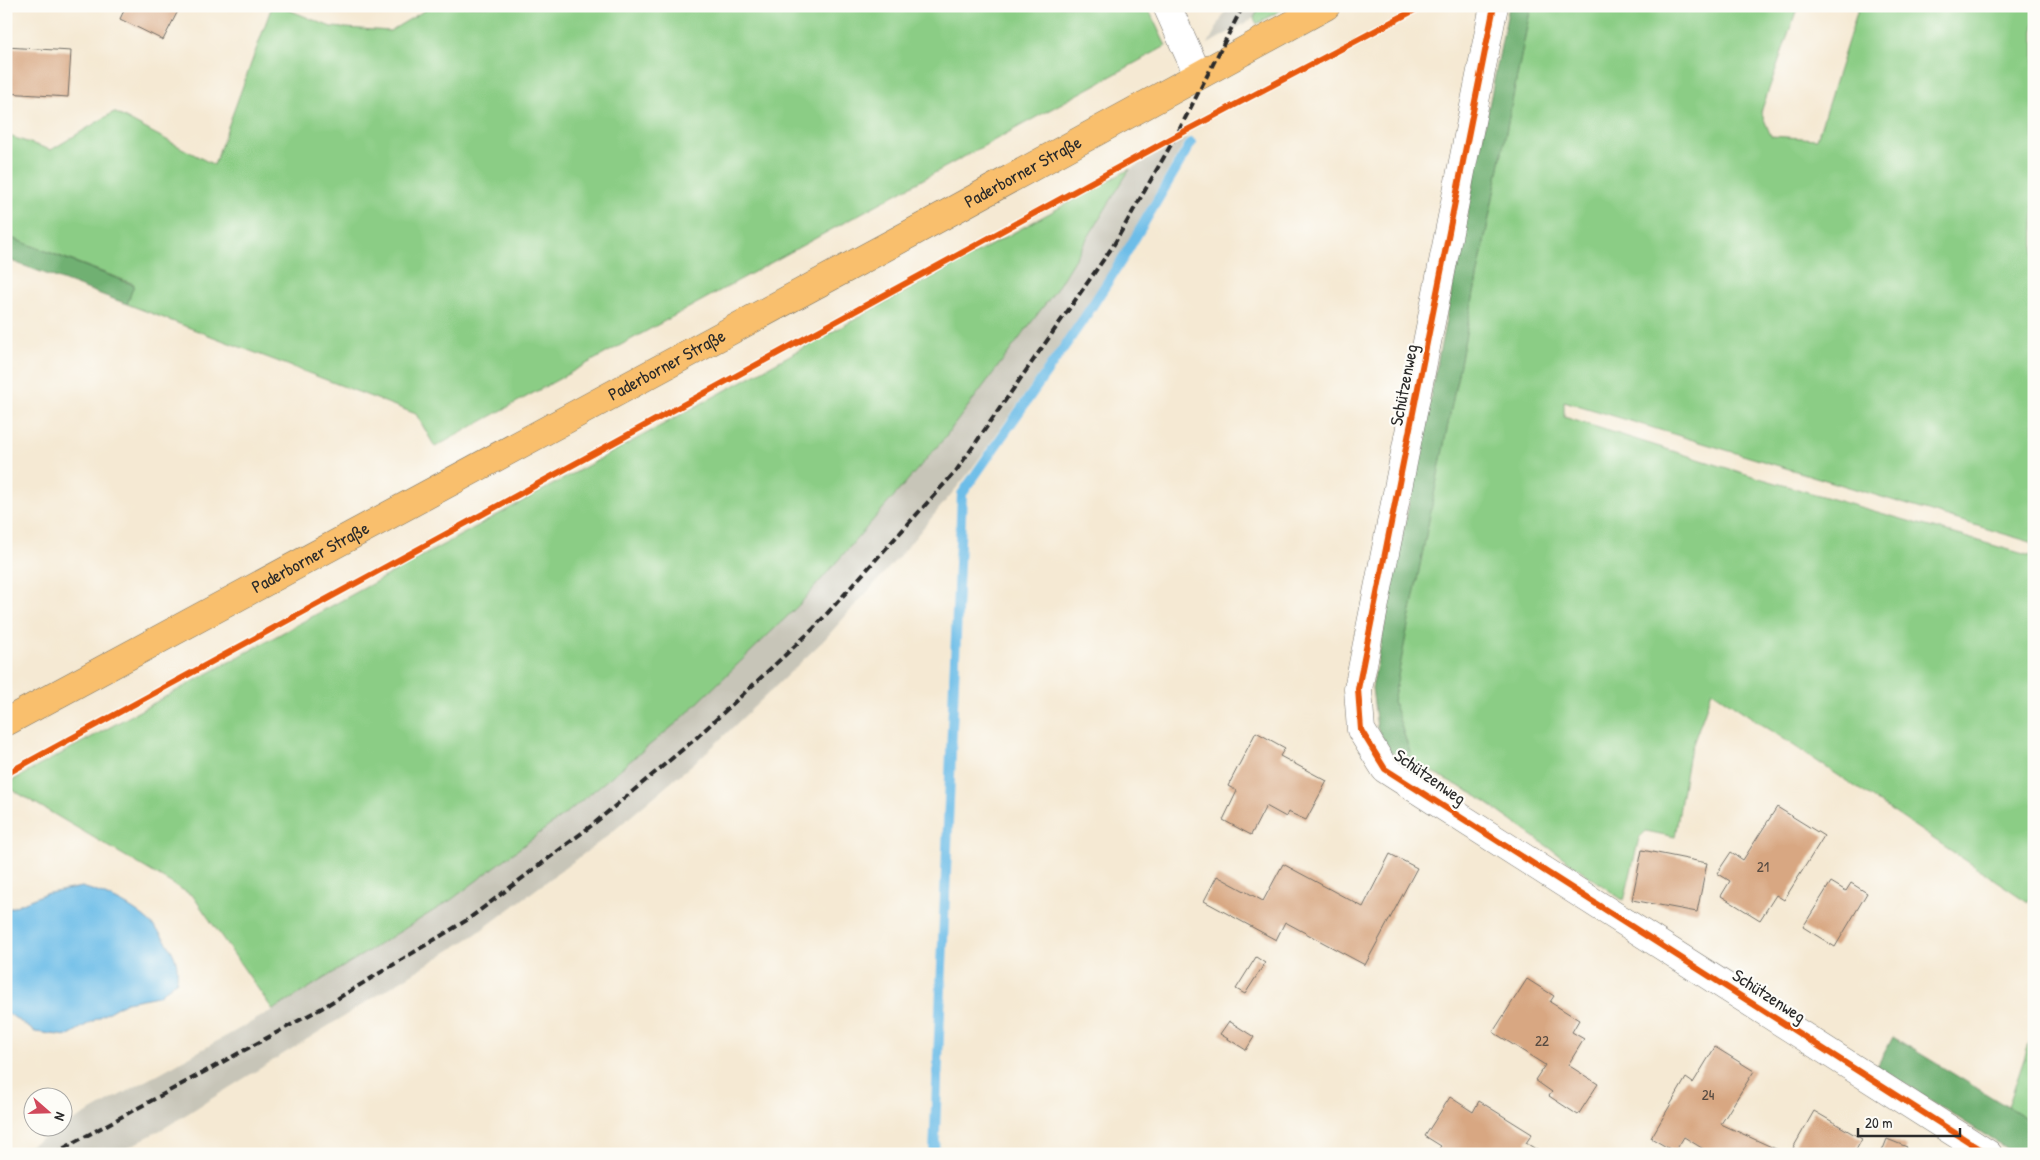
<svg xmlns="http://www.w3.org/2000/svg" width="2040" height="1160" viewBox="0 0 2040 1160" font-family="'Patrick Hand',sans-serif">
<style>
.industrial{fill:#c7c5b8}
.green{fill:#8bcd85;stroke:#5b7c58}
.forest{fill:#70b072;stroke:#4e6e4e}
.water{fill:#6dbde8;stroke:#4c748a}
.lines{fill:none;stroke-linecap:round;stroke-linejoin:round}
.stream{stroke:#6dbde8;stroke-width:10}
.building{fill:#d8a782}
.minor-casing{stroke:#726e66;stroke-width:29}
.major-casing{stroke:#726e66;stroke-width:29}
.minor{stroke:#fff;stroke-width:28}
.major{stroke:#f9bf6d;stroke-width:28}
.rail{stroke:#2b2b2b;stroke-width:4;stroke-dasharray:8 4;stroke-linecap:butt}
.cycleway-casing{stroke:#fdfcf7;stroke-width:9}
.cycleway{stroke:#e8590c;stroke-width:6}
.labels{text-anchor:middle;stroke-width:4.5;stroke-linejoin:round;paint-order:stroke}
.number-label{font-size:15px;fill:#564a41}
.street-label{font-size:18px;fill:#2b2b2b;stroke:#fdfcf7}
</style>
<rect width="100%" height="100%" fill="#fdfcf7"/>
<filter id="ink" filterUnits="userSpaceOnUse"><feTurbulence type="fractalNoise" baseFrequency=".02" numOctaves="2"/><feDisplacementMap in="SourceGraphic" scale="10" xChannelSelector="R" yChannelSelector="G"/><feConvolveMatrix kernelMatrix="1 2 1 2 8 2 1 2 1" color-interpolation-filters="sRGB"/></filter>
<filter id="wash" filterUnits="userSpaceOnUse"><feTurbulence type="fractalNoise" baseFrequency=".0096" numOctaves="4" result="noise"/><feDisplacementMap in="SourceGraphic" scale="20" xChannelSelector="R" yChannelSelector="G"/><feGaussianBlur stdDeviation="1.12" result="paint"/><feColorMatrix in="noise" values="0 0 0 0 0 0 0 0 0 0 0 0 0 0 0 0 0 1.4 0 .05"/><feComposite in="paint" operator="in"/></filter>
<g filter="url(#wash)">
<rect width="100%" height="100%" fill="#f5e9d3"/>
<g class="industrial">
<polygon points="1228,6 1260,6 1254,18 1208,44"/>
<polygon points="1187,138 1124,248 1084,311 968,474 903,552 824,640 708,751 605,838 476,934 166,1127 116,1154 14,1154 273,1010 451,900 569,811 679,721 1055,291 1130,169"/>
</g>
<g class="green">
<polygon points="272,6 279,6 331,27 390,31 432,6 1147,6 1166,46 435,447 416,414 127,304 134,284 6,236 6,135 51,150 114,112 214,165"/>
<polygon points="1260,6 1288,6 1257,24 1254,18"/>
<polygon points="1531,6 1798,6 1761,112 1771,136 1817,139 1859,6 2034,6 2034,543 1564,401 1564,417 1759,478 2034,557 2034,886 2028,902 1712,691 1688,758 1675,837 1646,831 1639,838 1624,901 1474,794 1413,762 1393,701"/>
<polygon points="1130,169 1055,291 942,441 799,605 679,721 569,811 451,900 273,1010 193,896 6,786 6,784"/>
<polygon points="2034,1029 2034,1123 2008,1107"/>
</g>
<g class="forest">
<polygon points="1509,6 1531,6 1393,701 1413,762 1390,752 1377,728 1372,688"/>
<polygon points="6,236 134,285 127,304 6,259"/>
<polygon points="1893,1037 2034,1123 2034,1154 2015,1154 1877,1066"/>
</g>
<path class="water" d="M 82,887 C 120,898 159,919 175,958 C 178,964 177,974 177,981 L 158,996 L 126,1002 L 67,1036 L 35,1032 L 8,1013 L 6,1010 L 6,910 L 44,894 Z"/>
<g class="lines">
<polyline class="stream" points="934,1154 962,494 1085,317 1125,255 1191,143"/>
</g>
<g id="blocks">
<g class="building">
<polygon points="126,6 178,6 180,7 163,40 120,19"/>
<polygon points="6,47 71,51 68,97 6,93"/>
<polygon points="1256,732 1285,748 1280,756 1327,781 1306,820 1288,812 1286,817 1266,806 1251,835 1223,820 1237,791 1228,786"/>
<polygon points="1777,807 1824,836 1784,900 1776,895 1760,920 1721,896 1730,881 1717,873 1731,852 1743,860"/>
<polygon points="1642,850 1707,863 1697,912 1632,900"/>
<polygon points="1390,854 1417,868 1365,965 1285,922 1276,940 1204,901 1217,876 1263,901 1283,864 1363,907"/>
<polygon points="1831,882 1846,891 1851,883 1867,893 1835,947 1803,927"/>
<polygon points="1256,957 1265,963 1245,994 1236,989"/>
<polygon points="1527,979 1554,996 1550,1002 1579,1020 1572,1032 1584,1039 1568,1065 1598,1084 1578,1115 1549,1096 1552,1092 1535,1080 1545,1065 1493,1032"/>
<polygon points="1229,1021 1254,1037 1246,1050 1220,1034"/>
<polygon points="1715,1047 1754,1071 1721,1124 1787,1154 1703,1154 1705,1150 1684,1137 1675,1152 1651,1138 1686,1078 1693,1083"/>
<polygon points="1450,1097 1473,1112 1479,1101 1532,1134 1526,1143 1544,1154 1435,1154 1441,1146 1425,1136"/>
<polygon points="1814,1111 1862,1139 1854,1154 1803,1154 1793,1148"/>
<polygon points="1887,1139 1907,1147 1904,1154 1881,1154"/>
</g>
</g>
</g>
<g filter="url(#ink)">
<use href="#blocks" fill-opacity="0" stroke="#726e66" stroke-width="1"/>
<g class="lines">
<defs>
<g id="minor">
<polyline points="1167,6 1198,75"/>
<polyline points="1494,6 1358,689 1361,730 1385,769 1988,1154"/>
</g>
<g id="major">
<path id="s1" d="M 6,722 L 917,230 L 1326,6"/>
</g>
</defs>
<use href="#minor" class="minor-casing"/>
<use href="#major" class="major-casing"/>
<use href="#minor" class="minor"/>
<use href="#major" class="major"/>
<polyline class="rail" points="53,1154 322,1008 467,920 591,826 694,740 813,629 956,471 1113,246 1176,136 1243,6"/>
<defs>
<g id="cycleway">
<polyline points="1494,6 1358,689 1361,730 1385,769 1988,1154"/>
<polyline points="6,774 1176,136 1422,6"/>
</g>
</defs>
<use href="#cycleway" class="cycleway-casing"/>
<use href="#cycleway" class="cycleway"/>
</g>
</g>
<g class="labels">
<g class="number-label">
<text x="1763" y="872">21</text>
<text x="1542" y="1046">22</text>
<text x="1708" y="1100">24</text>
</g>
<g class="street-label">
<text dy="6" stroke="none"><textPath href="#s1" startOffset="1156">Paderborner Straße</textPath></text>
<text dy="6" stroke="none"><textPath href="#s1" startOffset="751">Paderborner Straße</textPath></text>
<text transform="translate(1404 385) rotate(-79)" y="6">Schützenweg</text>
<text dy="6" stroke="none"><textPath href="#s1" startOffset="346">Paderborner Straße</textPath></text>
<text transform="translate(1430 777) rotate(35)" y="6">Schützenweg</text>
<text transform="translate(1769 996) rotate(33)" y="6">Schützenweg</text>
</g>
</g>
<rect width="2040" height="1160" fill="none" stroke="#fdfcf7" stroke-width="25"/>
<g transform="translate(48 1112) rotate(110)"><circle r="24" fill="#fdfcf7" stroke="#a9a8a5"/>
<path d="M0-4L9 19L0 12L-9 19Z" fill="#d1495b"/>
<text y="-8" font-size="14" font-weight="bold" text-anchor="middle" fill="#2b2b2b">N</text>
</g>
<path d="M1858 1128v8h102v-8" fill="none" stroke="#2b2b2b" stroke-width="2.5"/>
<text x="1865" y="1128" font-size="15" fill="#2b2b2b" stroke="#fdfcf7" stroke-width="4" paint-order="stroke">20 m</text>
</svg>
